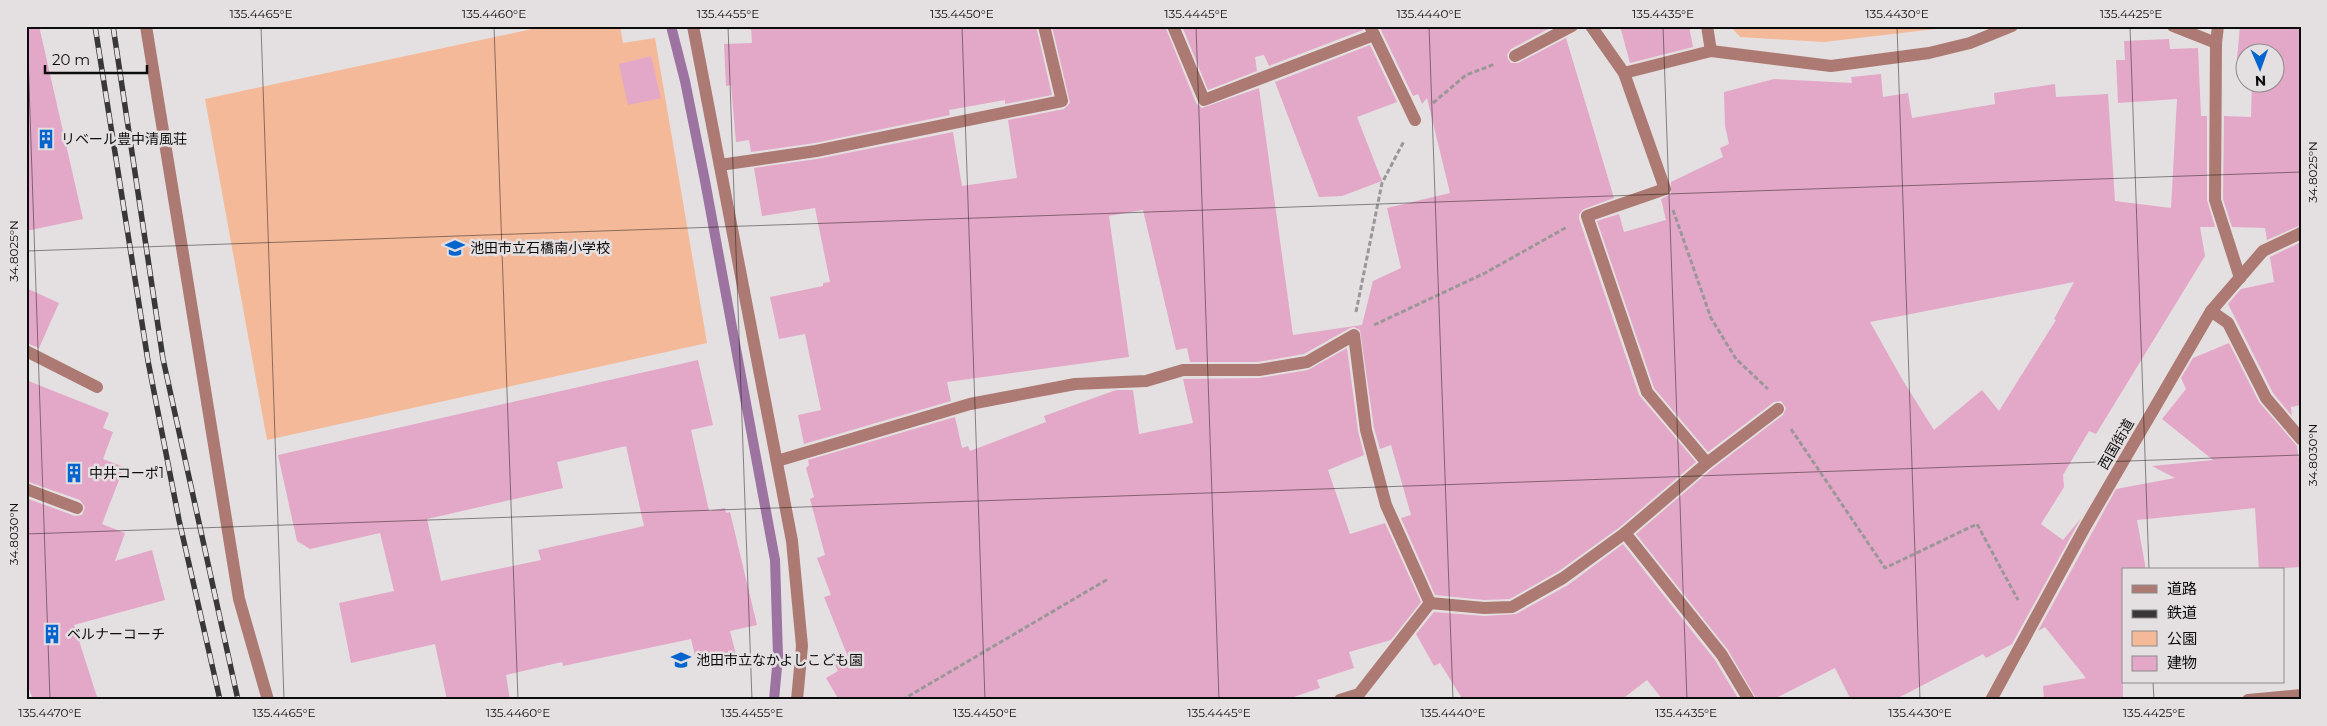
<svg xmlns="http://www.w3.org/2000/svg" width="2327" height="726" viewBox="0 0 2327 726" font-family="Montserrat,'Noto Sans JP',sans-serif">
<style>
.green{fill:#f4b998}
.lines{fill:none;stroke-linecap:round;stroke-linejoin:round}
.stream{stroke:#9c73a1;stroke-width:10}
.building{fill:#e3a8c8;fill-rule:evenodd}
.path{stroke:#9b9798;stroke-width:3;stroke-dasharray:5 2.5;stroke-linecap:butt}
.service{stroke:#ac7a72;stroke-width:12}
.minor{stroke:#ac7a72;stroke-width:12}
.rail-casing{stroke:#393737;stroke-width:5.5}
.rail{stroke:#e4dfe0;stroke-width:4;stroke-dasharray:11;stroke-linecap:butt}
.ticks{fill:none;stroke:#0d0c0c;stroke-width:1;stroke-opacity:0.45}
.labels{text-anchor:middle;stroke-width:5;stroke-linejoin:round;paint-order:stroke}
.poi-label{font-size:14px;fill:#0d0c0c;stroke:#e4dfe0;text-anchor:start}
.street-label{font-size:14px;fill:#0d0c0c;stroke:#e4dfe0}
.neatline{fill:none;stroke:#0d0c0c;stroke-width:2}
.ticks-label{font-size:12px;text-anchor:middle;fill:#0d0c0c}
</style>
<rect width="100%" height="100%" fill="#e4dfe0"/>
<g class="green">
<polygon points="546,26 620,26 623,43 655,38 707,343 267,440 205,99"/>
<polygon points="1730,26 1961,26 1824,42 1740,37"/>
</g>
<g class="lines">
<polyline class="stream" points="671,26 685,81 705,181 775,560 778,656 774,700"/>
</g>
<g class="building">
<polygon points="26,26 39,26 83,219 26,231"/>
<polygon points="751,26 1036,26 1052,95 1005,104 1005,100 949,110 950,115 815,143 751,152 749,140 736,142 731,85 726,86 724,44 752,43"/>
<polygon points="1052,26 1165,26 1196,103 1202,108 1259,88 1293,335 1362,325 1373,281 1401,268 1387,208 1450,193 1427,98 1422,104 1418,94 1413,96 1379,26 1554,26 1511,49 1507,55 1508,59 1511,63 1518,63 1566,38 1614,198 1584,209 1579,214 1579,219 1639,395 1696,462 1620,527 1559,571 1510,599 1484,600 1435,595 1401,518 1411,515 1391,445 1380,449 1374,428 1360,330 1354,327 1350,328 1304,354 1258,362 1190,362 1187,348 1176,350 1143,210 1109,216 1129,357 947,382 951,401 804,444 798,415 821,410 805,334 779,339 770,297 823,286 823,283 830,282 815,208 762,216 754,168 817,159 953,132 962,186 1017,178 1008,120 1064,109 1070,103"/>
<polygon points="1182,26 1362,26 1363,30 1269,66 1264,55 1255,57 1257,71 1208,90"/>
<polygon points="1620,26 1689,26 1693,47 1630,63"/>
<polygon points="2240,26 2301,26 2301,225 2267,240 2265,228 2232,227 2223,199 2224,116 2251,117 2252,82 2274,82 2274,52 2244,52 2244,59 2237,59"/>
<path d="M 2169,39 L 2170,49 L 2198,48 L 2201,116 L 2207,116 L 2207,200 L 2215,227 L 2200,227 L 2205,256 L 2096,434 L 2089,431 L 2063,475 L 2064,487 L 2041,524 L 2063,540 L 2081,518 L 2012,644 L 1986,658 L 1983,654 L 1894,700 L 1851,700 L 1835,668 L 1772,700 L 1757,700 L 1728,650 L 1636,534 L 1712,469 L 1783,415 L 1786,408 L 1781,401 L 1774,402 L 1708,452 L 1654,388 L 1597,221 L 1619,214 L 1624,232 L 1666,220 L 1661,199 L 1671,194 L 1671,182 L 1723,157 L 1720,148 L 1729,144 L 1725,126 L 1724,92 L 1774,79 L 1852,83 L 1851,77 L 1881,74 L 1883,97 L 1908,93 L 1912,118 L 1995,104 L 1994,93 L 2055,84 L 2056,97 L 2108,94 L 2115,201 L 2171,208 L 2177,99 L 2118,103 L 2116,60 L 2125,60 L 2124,41 ZM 2074,282 L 2054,319 L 2056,320 L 1999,411 L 1982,390 L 1934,430 L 1902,379 L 1870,322 Z"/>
<polygon points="1370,45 1397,102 1357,117 1382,181 1342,196 1319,197 1275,82"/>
<polygon points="651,56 661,98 628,105 619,64"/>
<polygon points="2301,242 2301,405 2291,407 2292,416 2273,393 2228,304 2241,289 2274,282 2270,257"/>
<polygon points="26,288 59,303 39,348 26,343"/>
<polygon points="2229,343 2259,402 2297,446 2301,473 2301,567 2259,570 2255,508 2137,520 2146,570 2123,570 2123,700 2044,700 2043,686 2086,678 2045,627 2038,631 2116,489 2175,478 2152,466 2213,460 2162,419 2186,389 2181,378 2193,358"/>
<polygon points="1347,348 1358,431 1364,455 1328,470 1350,534 1385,523 1421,602 1391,640 1349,652 1354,668 1317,680 1320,688 1285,700 839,700 826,678 838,671 835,665 848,657 824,597 831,595 817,558 825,555 810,499 814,497 806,468 809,465 808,460 955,417 962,448 968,446 970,451 1046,422 1044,416 1116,390 1133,390 1139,434 1193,423 1183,379 1259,378 1308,370"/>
<path d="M 698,360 L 713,425 L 691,430 L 709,511 L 725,508 L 726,513 L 730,512 L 757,625 L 730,631 L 737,659 L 698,668 L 691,639 L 563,666 L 562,662 L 506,675 L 510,700 L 447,700 L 435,644 L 351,663 L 339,603 L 394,591 L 380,533 L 310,549 L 297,541 L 278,455 ZM 626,446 L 644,526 L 538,550 L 541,560 L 441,581 L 427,519 L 563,488 L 557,462 Z"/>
<polygon points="26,380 109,413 103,428 113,432 103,459 124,467 102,524 125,533 115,561 152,550 165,600 74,625 98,700 33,700 26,680 26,498 75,516 82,515 85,507 80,500 26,481"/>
<polygon points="1623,544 1715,660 1739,700 1663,700 1647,680 1621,700 1463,700 1440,663 1434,666 1416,634 1434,612 1484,616 1516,614 1568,585"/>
</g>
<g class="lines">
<g class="path">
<polyline points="1799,26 1847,26"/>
<polyline points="1433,103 1466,75 1495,64"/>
<polyline points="1673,210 1711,318 1736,359 1768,389"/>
<polyline points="1356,312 1382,183 1404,141"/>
<polyline points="1374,325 1485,273 1567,227"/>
<polyline points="1791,429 1885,568 1977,524 2018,600"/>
<polyline points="902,700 1108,579"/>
</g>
<polyline class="service" points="26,489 77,508"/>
<g class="minor">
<polyline points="146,26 239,599 268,700"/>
<polyline points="693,26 792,541 802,646 797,700"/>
<polyline points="1173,26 1204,100 1374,35"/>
<polyline points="1370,26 1415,120"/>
<polyline points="1591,26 1624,73 1665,189 1587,216 1647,392 1707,463"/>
<polyline points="1707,26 1711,51"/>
<polyline points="2173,26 2216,43 2215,200 2240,278"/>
<polyline points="2216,43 2218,26"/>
<polyline points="1515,56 1572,26"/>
<polyline points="1624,73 1711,51 1831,66 1929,53 1970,43 2012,26"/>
<polyline points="720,165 816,151 1062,101 1044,26"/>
<polyline points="2211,311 2228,323 2266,398 2301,439"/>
<polyline points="26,351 97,387"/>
<polyline points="777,461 970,404 1075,384 1146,381 1183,370 1259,370 1307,362 1354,335 1366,430 1386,505 1430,603"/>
<polyline points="1625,533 1722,655 1749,700"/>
<polyline points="1340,700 1359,694 1430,603 1484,608 1512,607 1563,578 1625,533 1707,463 1778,409"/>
<polyline points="1991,700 2085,527 2211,311 2263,251 2301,233"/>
<polyline points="2248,700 2301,695"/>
</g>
<defs>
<g id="rail">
<polyline points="95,26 148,361 179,520 220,700"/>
<polyline points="113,26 163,359 238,700"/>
</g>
</defs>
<use href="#rail" class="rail-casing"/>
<use href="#rail" class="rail"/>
</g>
<path class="ticks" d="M 27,26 L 50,700M 261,26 L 284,700M 494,26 L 518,700M 728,26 L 752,700M 962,26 L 985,700M 1196,26 L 1219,700M 1429,26 L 1453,700M 1663,26 L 1687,700M 1897,26 L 1920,700M 2130,26 L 2149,570M 26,251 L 2301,172M 26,534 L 2301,455M 2153,682 L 2154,700"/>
<defs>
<symbol id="building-bare" viewBox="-9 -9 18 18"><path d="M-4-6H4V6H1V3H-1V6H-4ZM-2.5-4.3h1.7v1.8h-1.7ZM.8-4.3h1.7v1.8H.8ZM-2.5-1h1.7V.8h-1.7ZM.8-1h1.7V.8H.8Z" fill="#0564cd" stroke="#e4dfe0" stroke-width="2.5" paint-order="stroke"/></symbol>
<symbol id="school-bare" viewBox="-9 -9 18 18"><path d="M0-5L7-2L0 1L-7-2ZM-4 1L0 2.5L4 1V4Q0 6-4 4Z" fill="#0564cd" stroke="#e4dfe0" stroke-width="2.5" paint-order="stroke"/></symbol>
</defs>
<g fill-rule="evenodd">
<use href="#building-bare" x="32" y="125" width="28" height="28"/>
<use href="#school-bare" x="441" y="234" width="28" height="28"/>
<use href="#building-bare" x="60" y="459" width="28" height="28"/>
<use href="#building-bare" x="38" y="620" width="28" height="28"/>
<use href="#school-bare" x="667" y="646" width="28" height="28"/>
</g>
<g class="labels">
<g class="poi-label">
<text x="61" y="144">リベール豊中清風荘</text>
<text x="470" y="253">池田市立石橋南小学校</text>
<text x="89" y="478">中井コーポ1</text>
<text x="67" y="639">ベルナーコーチ</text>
<text x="696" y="665">池田市立なかよしこども園</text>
</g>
<g class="street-label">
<text transform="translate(2116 444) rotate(-60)" y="5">西国街道</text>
</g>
</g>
<rect width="2327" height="726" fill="none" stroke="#e4dfe0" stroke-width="55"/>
<rect x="2122" y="568" width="162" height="115" fill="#e4dfe0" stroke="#8e8b8b"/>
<rect x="2132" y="585" width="25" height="8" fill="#ac7a72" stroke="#8e8b8b"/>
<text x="2167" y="594" font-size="15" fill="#0d0c0c">道路</text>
<rect x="2132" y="610" width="25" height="8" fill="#393737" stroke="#8e8b8b"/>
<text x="2167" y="618" font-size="15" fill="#0d0c0c">鉄道</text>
<rect x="2132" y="631" width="25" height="15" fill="#f4b998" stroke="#8e8b8b"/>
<text x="2167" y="644" font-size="15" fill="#0d0c0c">公園</text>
<rect x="2132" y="656" width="25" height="15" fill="#e3a8c8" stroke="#8e8b8b"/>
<text x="2167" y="668" font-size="15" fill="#0d0c0c">建物</text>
<g transform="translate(2260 68) rotate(178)"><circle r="24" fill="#e4dfe0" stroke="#8e8b8b"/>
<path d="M0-4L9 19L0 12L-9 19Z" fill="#0564cd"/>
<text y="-8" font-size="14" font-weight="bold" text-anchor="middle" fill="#0d0c0c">N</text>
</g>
<path d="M45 65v8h102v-8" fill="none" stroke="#0d0c0c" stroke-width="2.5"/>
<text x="52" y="65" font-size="15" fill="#0d0c0c" stroke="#e4dfe0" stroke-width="4" paint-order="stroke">20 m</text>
<rect x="28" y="28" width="2272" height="670" class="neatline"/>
<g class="ticks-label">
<text x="261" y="18">135.4465°E</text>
<text x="494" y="18">135.4460°E</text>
<text x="728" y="18">135.4455°E</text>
<text x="962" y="18">135.4450°E</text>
<text x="1196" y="18">135.4445°E</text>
<text x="1429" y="18">135.4440°E</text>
<text x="1663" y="18">135.4435°E</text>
<text x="1897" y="18">135.4430°E</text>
<text x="2131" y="18">135.4425°E</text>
<text transform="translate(2313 172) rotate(-90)" y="4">34.8025°N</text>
<text transform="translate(14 251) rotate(-90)" y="4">34.8025°N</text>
<text transform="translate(2313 455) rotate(-90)" y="4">34.8030°N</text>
<text transform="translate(14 534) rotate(-90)" y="4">34.8030°N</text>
<text x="50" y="717">135.4470°E</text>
<text x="284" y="717">135.4465°E</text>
<text x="518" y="717">135.4460°E</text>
<text x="752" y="717">135.4455°E</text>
<text x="985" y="717">135.4450°E</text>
<text x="1219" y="717">135.4445°E</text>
<text x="1453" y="717">135.4440°E</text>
<text x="1686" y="717">135.4435°E</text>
<text x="1920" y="717">135.4430°E</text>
<text x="2154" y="717">135.4425°E</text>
</g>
</svg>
